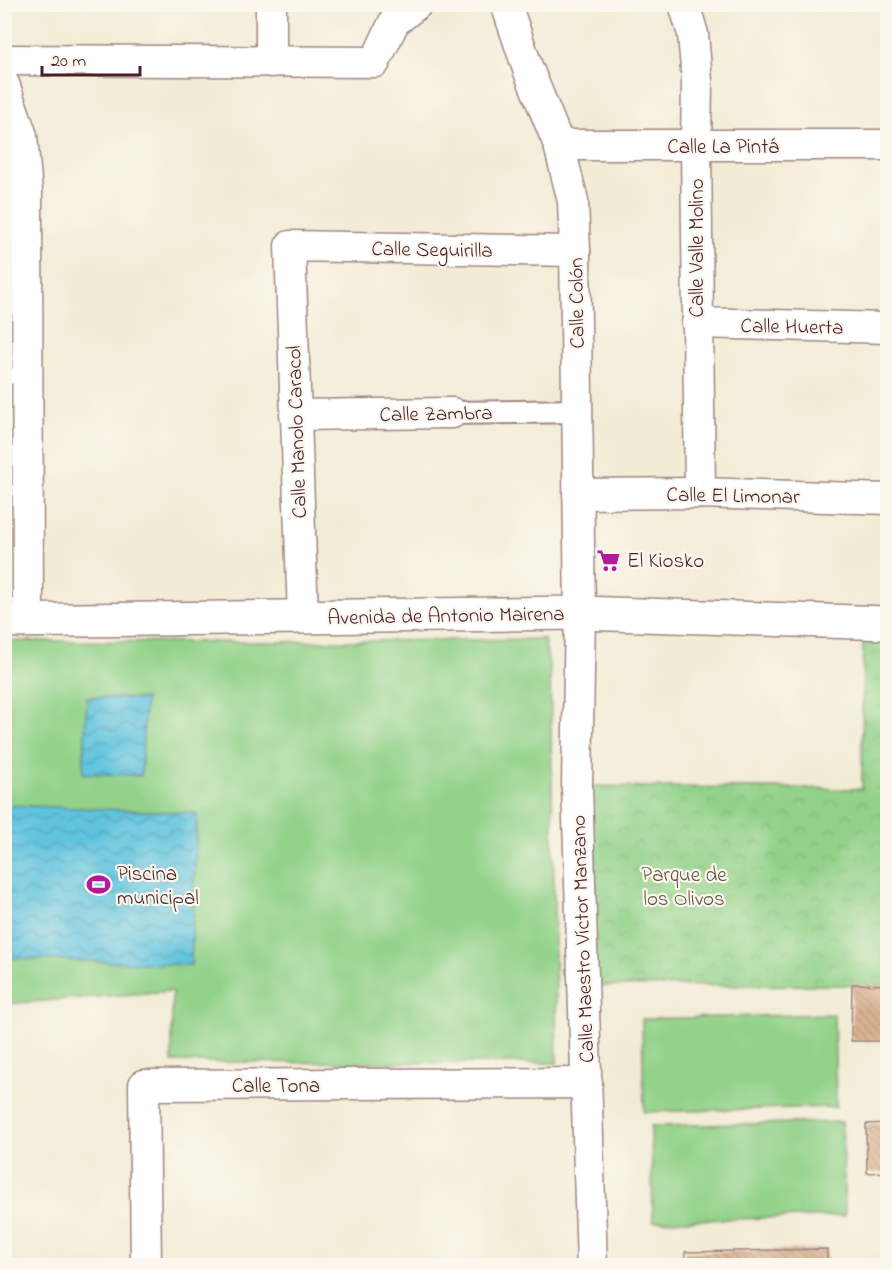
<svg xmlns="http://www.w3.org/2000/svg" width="892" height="1270" viewBox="0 0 892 1270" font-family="'Indie Flower',sans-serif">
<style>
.park{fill:url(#park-crowns);stroke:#6e785a;stroke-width:1.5}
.pitch{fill:#92d289;stroke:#6e785a;stroke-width:1.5}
.water{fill:url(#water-waves);stroke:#567285;stroke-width:1.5}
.building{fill:url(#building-back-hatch)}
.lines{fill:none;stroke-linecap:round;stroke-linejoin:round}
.service-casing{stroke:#9e8680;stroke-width:18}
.pedestrian-casing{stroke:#9e8680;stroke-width:26}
.minor-casing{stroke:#9e8680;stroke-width:33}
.tertiary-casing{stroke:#9e8680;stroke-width:36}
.service{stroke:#fff;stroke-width:15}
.pedestrian{stroke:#fff;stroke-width:22}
.minor{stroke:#fff;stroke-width:30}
.tertiary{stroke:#fff;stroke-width:33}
.labels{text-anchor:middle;stroke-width:4.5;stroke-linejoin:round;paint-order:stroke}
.street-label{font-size:21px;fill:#4a1f2b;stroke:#fbf7ec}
.poi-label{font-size:21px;fill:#4a1f2b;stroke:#fbf7ec;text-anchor:start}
.park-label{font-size:21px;fill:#605547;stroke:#fbf7ec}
</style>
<defs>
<pattern id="park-crowns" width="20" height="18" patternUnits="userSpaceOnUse" patternTransform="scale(1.5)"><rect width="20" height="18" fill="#92d289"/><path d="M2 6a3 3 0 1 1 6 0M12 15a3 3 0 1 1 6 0" fill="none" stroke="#7fb476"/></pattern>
<pattern id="water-waves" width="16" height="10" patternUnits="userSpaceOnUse" patternTransform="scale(1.5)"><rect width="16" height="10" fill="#61c4df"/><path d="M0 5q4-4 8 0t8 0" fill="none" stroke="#529fb5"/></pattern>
<pattern id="building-back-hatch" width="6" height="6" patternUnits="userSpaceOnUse" patternTransform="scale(1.5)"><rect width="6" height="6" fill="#dab392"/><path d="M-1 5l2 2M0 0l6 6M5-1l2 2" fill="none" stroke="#b39177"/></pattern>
</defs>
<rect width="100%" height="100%" fill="#fbf7ec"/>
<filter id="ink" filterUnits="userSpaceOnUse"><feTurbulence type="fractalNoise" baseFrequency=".0167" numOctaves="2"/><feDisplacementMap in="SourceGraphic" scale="12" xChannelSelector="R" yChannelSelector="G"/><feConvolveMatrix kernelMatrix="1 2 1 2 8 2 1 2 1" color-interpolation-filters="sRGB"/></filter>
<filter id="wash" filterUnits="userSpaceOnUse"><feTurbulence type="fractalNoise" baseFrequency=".008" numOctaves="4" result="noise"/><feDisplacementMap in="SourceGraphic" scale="24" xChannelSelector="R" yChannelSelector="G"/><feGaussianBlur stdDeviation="1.35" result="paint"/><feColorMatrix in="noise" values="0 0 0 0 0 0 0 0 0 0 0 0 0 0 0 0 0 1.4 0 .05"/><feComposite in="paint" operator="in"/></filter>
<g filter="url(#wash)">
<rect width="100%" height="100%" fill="#f2ecd6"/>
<g class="park">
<polygon points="4,191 27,191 27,376 5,376"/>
<polygon points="863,623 887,623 887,985 584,986 577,786 862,789"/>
</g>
<g class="pitch">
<polygon points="544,639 550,669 557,1063 172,1062 172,991 5,1004 5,641 251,642"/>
<polygon points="834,1014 836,1107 644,1112 642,1019"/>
<polygon points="842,1122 845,1216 653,1221 651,1126"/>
</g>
<g class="water">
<polygon points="87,697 145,699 141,776 83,773"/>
<polygon points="5,805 197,813 191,965 5,958"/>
</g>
<g id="blocks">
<g class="building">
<polygon points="852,984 888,985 888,1041 851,1041"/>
<polygon points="888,1123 888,1172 867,1173 866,1124"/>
<polygon points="827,1249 827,1266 685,1266 685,1252"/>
</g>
</g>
</g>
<g filter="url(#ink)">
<use href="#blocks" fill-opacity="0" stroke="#9e8680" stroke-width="1.5"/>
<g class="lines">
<defs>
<g id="service">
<polyline points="4,191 27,191"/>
<polyline points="4,376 27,376"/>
</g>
<polyline id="pedestrian" points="452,413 577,411"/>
<g id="minor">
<polyline points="506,4 528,69 559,145 573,201 575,251 580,613 577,786 592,1266"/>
<polyline points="684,4 693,34 697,81 696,146 700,493"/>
<polyline points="4,60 375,62 394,22 417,4"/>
<polyline points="271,62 271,4"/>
<polyline points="4,84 22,136 27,191 28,621"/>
<polyline points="559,145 888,145"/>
<polyline points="697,323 888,328"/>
<polyline points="295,415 452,413"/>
<polyline points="578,494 700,493 888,499"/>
<polyline points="303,617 290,246 575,251"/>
<polyline points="146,1266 144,1085 587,1083"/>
</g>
<polyline id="tertiary" points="4,621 580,613 888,623"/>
</defs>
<use href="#service" class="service-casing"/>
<use href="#pedestrian" class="pedestrian-casing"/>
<use href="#minor" class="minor-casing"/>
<use href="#tertiary" class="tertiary-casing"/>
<use href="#service" class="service"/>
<use href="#pedestrian" class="pedestrian"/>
<use href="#minor" class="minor"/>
<use href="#tertiary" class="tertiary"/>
</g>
</g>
<defs>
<symbol id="supermarket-bare" viewBox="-9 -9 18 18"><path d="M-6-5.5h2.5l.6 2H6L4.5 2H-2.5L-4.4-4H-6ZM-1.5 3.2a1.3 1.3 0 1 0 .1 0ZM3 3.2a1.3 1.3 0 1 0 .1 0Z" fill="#b5179e" stroke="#fbf7ec" stroke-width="2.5" paint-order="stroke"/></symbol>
<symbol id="stadium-bare" viewBox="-9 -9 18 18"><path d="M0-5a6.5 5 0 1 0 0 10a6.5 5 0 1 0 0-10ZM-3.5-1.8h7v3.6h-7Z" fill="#b5179e" stroke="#fbf7ec" stroke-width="2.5" paint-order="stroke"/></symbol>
</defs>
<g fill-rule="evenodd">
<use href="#supermarket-bare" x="592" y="544" width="33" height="33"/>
<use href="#stadium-bare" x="82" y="868" width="33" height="33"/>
</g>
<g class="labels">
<g class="street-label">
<text x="723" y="153">Calle La Pintá</text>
<text transform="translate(696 248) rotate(-90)" y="7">Calle Valle Molino</text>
<text transform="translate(432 249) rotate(1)" y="7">Calle Seguirilla</text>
<text transform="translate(576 303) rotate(-91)" y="7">Calle Colón</text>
<text transform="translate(792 326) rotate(1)" y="7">Calle Huerta</text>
<text transform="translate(436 413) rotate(-1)" y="7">Calle Zambra</text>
<text transform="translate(296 432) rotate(-92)" y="7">Calle Manolo Caracol</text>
<text transform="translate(733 495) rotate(1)" y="7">Calle El Limonar</text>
<text transform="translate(446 615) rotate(-1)" y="7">Avenida de Antonio Mairena</text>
<text transform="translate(582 939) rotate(-92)" y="7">Calle Maestro Víctor Manzano</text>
<text x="276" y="1092">Calle Tona</text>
</g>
<g class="poi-label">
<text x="627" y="567">El Kiosko</text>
<text x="117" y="880">Piscina<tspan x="117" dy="24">municipal</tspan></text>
</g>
<g class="park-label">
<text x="684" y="881">Parque de<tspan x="684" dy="24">los Olivos</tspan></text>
</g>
</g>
<rect width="892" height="1270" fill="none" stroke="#fbf7ec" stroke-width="24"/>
<path d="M42 66v9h98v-9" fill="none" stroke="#4a1f2b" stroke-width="3"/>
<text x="51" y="66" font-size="18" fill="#4a1f2b" stroke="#fbf7ec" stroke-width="4.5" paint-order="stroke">20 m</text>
</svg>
